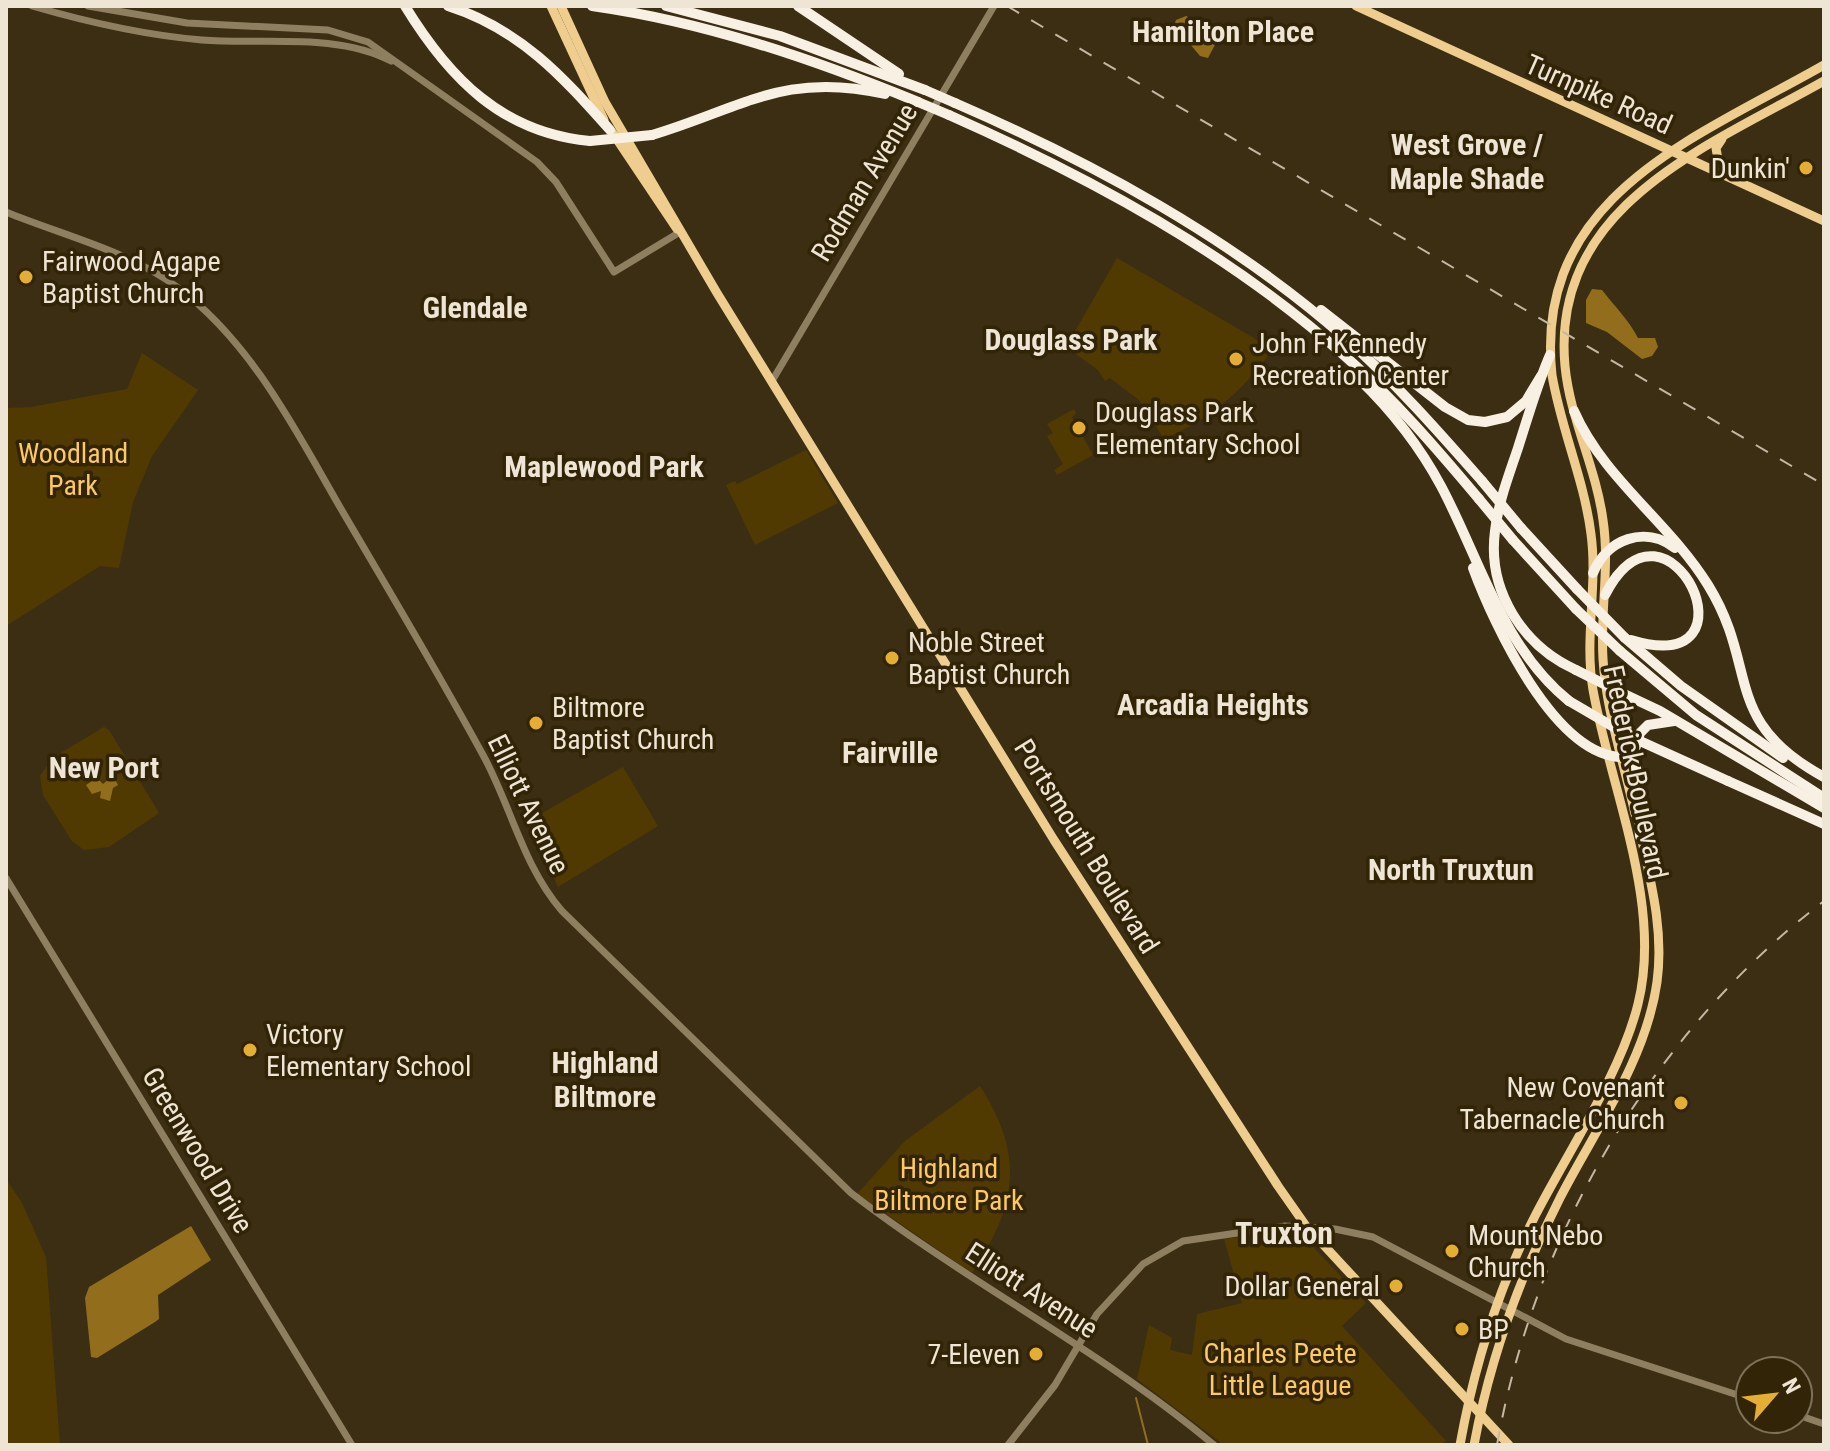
<svg xmlns="http://www.w3.org/2000/svg" width="1830" height="1451" viewBox="0 0 1830 1451" font-family="'Roboto Condensed',sans-serif">
<style>
.green{fill:#513a02}
.water{fill:#926d1c}
.lines{fill:none;stroke-linecap:round;stroke-linejoin:round}
.stream{stroke:#926d1c;stroke-width:2}
.minor{stroke:#8f7f61;stroke-width:7}
.major{stroke:#eecd8e;stroke-width:9}
.highway{stroke:#f8f0e2;stroke-width:10}
.rail{stroke:#c3b8a5;stroke-width:2;stroke-dasharray:14 14;stroke-linecap:butt}
.highway-bridge{stroke:#f8f0e2;stroke-width:10}
.poi-dot{fill:#e4ae35;stroke:#322407;stroke-width:3}
.labels{text-anchor:middle;stroke-width:7;stroke-linejoin:round;paint-order:stroke}
.street-label{font-size:28px;fill:#eee5d5;stroke:#322407}
.poi-label{font-size:28px;fill:#eee5d5;stroke:#322407;text-anchor:start}
.park-label{font-size:28px;fill:#fdc962;stroke:#322407}
.neighbourhood-label{font-size:30px;font-weight:bold;fill:#eee5d5;stroke:#322407}
.quarter-label{font-size:32px;font-weight:bold;fill:#eee5d5;stroke:#322407}
</style>
<rect width="100%" height="100%" fill="#3c2e12"/>
<g class="green">
<path d="M 1117,258 L 1273,349 C 1243,391 1211,418 1164,439 L 1140,401 L 1110,378 L 1105,381 L 1098,370 L 1066,347 Z"/>
<polygon points="142,353 198,390 152,456 133,502 119,568 100,566 6,626 6,408 31,407 127,389"/>
<polygon points="1074,409 1076,413 1072,417 1093,455 1057,475 1054,470 1063,464 1047,436 1053,433 1047,424"/>
<polygon points="806,450 838,503 755,545 726,485 735,481 737,484"/>
<polygon points="104,727 109,730 159,813 109,847 84,850 72,841 43,795 40,776 52,758"/>
<polygon points="623,767 658,826 558,887 530,820"/>
<path d="M 980,1086 C 1025,1157 1017,1205 972,1273 L 857,1194 L 905,1141 Z"/>
<polygon points="6,1179 22,1203 46,1257 60,1445 6,1445"/>
<polygon points="1287,1231 1301,1234 1366,1303 1342,1326 1446,1441 1439,1445 1224,1445 1137,1379 1149,1325 1172,1338 1170,1350 1192,1355 1197,1314 1242,1303 1224,1239"/>
</g>
<g class="water">
<polygon points="1186,16 1216,31 1216,43 1208,58 1200,56 1190,44 1168,40 1176,20"/>
<path d="M 1592,289 L 1602,290 C 1616,308 1628,319 1638,338 L 1655,338 L 1658,347 L 1652,356 L 1642,359 L 1607,332 L 1586,323 L 1586,300 Z"/>
<polygon points="113,776 118,785 113,788 110,801 100,798 101,791 92,794 86,785 97,778 103,784"/>
<polygon points="191,1226 211,1260 158,1295 159,1319 155,1322 97,1358 91,1357 85,1298 89,1287"/>
</g>
<g class="lines">
<polyline class="stream" points="1136,1398 1148,1445"/>
<g class="minor">
<path d="M 32,6 C 87,22 143,35 202,40 C 262,45 336,32 391,61"/>
<polyline points="88,6 187,23 328,30 368,42 537,162 556,182 614,272 680,232"/>
<path d="M 6,212 C 62,235 129,251 177,287 C 253,343 298,435 344,514 C 391,594 439,674 483,755 C 511,806 523,866 562,911 L 851,1193 C 968,1283 1101,1350 1214,1445"/>
<polyline points="772,381 994,6"/>
<polyline points="6,878 352,1445"/>
<polyline points="1798,1415 1824,1424"/>
<polyline points="1008,1445 1055,1385 1097,1314 1143,1264 1183,1241 1285,1226 1335,1229 1373,1237 1566,1339 1750,1399"/>
</g>
<g class="major">
<polyline points="551,6 604,120"/>
<polyline points="561,6 605,102 717,293 1054,840 1278,1186 1306,1226 1509,1445"/>
<polyline points="1356,6 1824,221"/>
<polyline points="612,132 677,229"/>
<polyline points="1722,139 1716,148 1718,160 1739,177"/>
<path d="M 1635,814 C 1624,763 1606,711 1603,659 C 1600,612 1610,566 1603,520 C 1596,467 1570,419 1565,366 C 1550,205 1709,146 1824,81"/>
<path d="M 1460,1445 C 1474,1367 1499,1287 1535,1216 C 1568,1152 1621,1073 1638,1004 C 1663,904 1611,790 1593,690 C 1584,638 1598,586 1591,534 C 1584,479 1561,429 1552,375 C 1533,196 1696,138 1824,65"/>
<path d="M 1474,1445 C 1490,1359 1520,1276 1560,1198 C 1595,1130 1646,1060 1657,982 C 1664,931 1651,882 1640,832"/>
</g>
<g class="highway">
<path d="M 405,6 C 449,78 502,133 590,141"/>
<path d="M 448,6 C 520,29 562,76 610,130"/>
<path d="M 592,6 C 705,22 813,59 918,102"/>
<polyline points="666,6 780,36 925,90"/>
<polyline points="798,6 899,74"/>
<path d="M 955,103 C 1093,163 1230,237 1344,337 C 1394,381 1438,431 1482,481"/>
<path d="M 949,115 C 1091,178 1230,253 1346,357 C 1395,400 1437,449 1479,499"/>
<path d="M 652,135 C 742,108 785,71 885,94"/>
<polyline points="1321,310 1445,407 1468,420 1485,422 1507,417 1526,401 1541,376"/>
<path d="M 1550,355 C 1537,385 1528,417 1518,448 C 1509,475 1498,503 1495,531 C 1487,591 1523,646 1576,670"/>
<path d="M 1359,379 C 1392,411 1419,445 1441,486 C 1480,559 1502,647 1569,701"/>
<path d="M 1574,411 C 1604,479 1669,522 1708,585 C 1760,669 1720,720 1824,777"/>
<polyline points="1521,528 1577,589"/>
<polyline points="1513,540 1576,609"/>
<path d="M 1473,568 C 1494,625 1555,756 1622,757"/>
<path d="M 1593,573 C 1607,539 1645,525 1675,548"/>
<path d="M 1605,595 C 1667,473 1766,681 1631,640"/>
<polyline points="1625,638 1681,686 1783,758"/>
<polyline points="1620,651 1696,715 1824,798"/>
<polyline points="1624,694 1660,711 1824,808"/>
<polyline points="1728,781 1824,824"/>
<polyline points="1640,836 1635,749 1640,733 1648,725 1674,721"/>
</g>
<g class="rail">
<polyline points="1007,6 1824,485"/>
<path d="M 1497,1445 C 1534,1235 1654,1031 1824,901"/>
</g>
<g class="highway-bridge">
<polyline points="925,90 955,103"/>
<polyline points="918,102 949,115"/>
<polyline points="590,141 652,135"/>
<polyline points="1482,481 1521,528"/>
<polyline points="1479,499 1513,540"/>
<polyline points="1577,589 1625,638"/>
<polyline points="1576,609 1620,651"/>
<polyline points="1576,670 1624,694"/>
<polyline points="1569,701 1629,736 1728,781"/>
</g>
</g>
<g class="poi-dot">
<circle cx="1806" cy="168" r="8"/>
<circle cx="26" cy="277" r="8"/>
<circle cx="1236" cy="359" r="8"/>
<circle cx="1079" cy="428" r="8"/>
<circle cx="892" cy="658" r="8"/>
<circle cx="536" cy="723" r="8"/>
<circle cx="250" cy="1050" r="8"/>
<circle cx="1681" cy="1103" r="8"/>
<circle cx="1452" cy="1251" r="8"/>
<circle cx="1396" cy="1286" r="8"/>
<circle cx="1462" cy="1329" r="8"/>
<circle cx="1036" cy="1354" r="8"/>
</g>
<g class="labels">
<g class="street-label">
<text transform="translate(1599 94) rotate(24)" y="10">Turnpike Road</text>
<text transform="translate(864 182) rotate(-59)" y="10">Rodman Avenue</text>
<text transform="translate(1636 772) rotate(78)" y="10">Frederick Boulevard</text>
<text transform="translate(529 804) rotate(64)" y="10">Elliott Avenue</text>
<text transform="translate(1087 846) rotate(58)" y="10">Portsmouth Boulevard</text>
<text transform="translate(198 1150) rotate(59)" y="10">Greenwood Drive</text>
<text transform="translate(1032 1290) rotate(33)" y="10">Elliott Avenue</text>
</g>
<g class="poi-label">
<text x="1790" y="178" text-anchor="end">Dunkin'</text>
<text x="42" y="271">Fairwood Agape<tspan x="42" dy="32">Baptist Church</tspan></text>
<text x="1252" y="353">John F Kennedy<tspan x="1252" dy="32">Recreation Center</tspan></text>
<text x="1095" y="422">Douglass Park<tspan x="1095" dy="32">Elementary School</tspan></text>
<text x="908" y="652">Noble Street<tspan x="908" dy="32">Baptist Church</tspan></text>
<text x="552" y="717">Biltmore<tspan x="552" dy="32">Baptist Church</tspan></text>
<text x="266" y="1044">Victory<tspan x="266" dy="32">Elementary School</tspan></text>
<text x="1665" y="1097" text-anchor="end">New Covenant<tspan x="1665" dy="32">Tabernacle Church</tspan></text>
<text x="1468" y="1245">Mount Nebo<tspan x="1468" dy="32">Church</tspan></text>
<text x="1380" y="1296" text-anchor="end">Dollar General</text>
<text x="1478" y="1339">BP</text>
<text x="1020" y="1364" text-anchor="end">7-Eleven</text>
</g>
<g class="park-label">
<text x="73" y="463">Woodland<tspan x="73" dy="32">Park</tspan></text>
<text x="949" y="1178">Highland<tspan x="949" dy="32">Biltmore Park</tspan></text>
<text x="1280" y="1363">Charles Peete<tspan x="1280" dy="32">Little League</tspan></text>
</g>
<g class="neighbourhood-label">
<text x="1223" y="42">Hamilton Place</text>
<text x="1467" y="155">West Grove /<tspan x="1467" dy="34">Maple Shade</tspan></text>
<text x="475" y="318">Glendale</text>
<text x="1071" y="350">Douglass Park</text>
<text x="604" y="477">Maplewood Park</text>
<text x="1213" y="715">Arcadia Heights</text>
<text x="890" y="763">Fairville</text>
<text x="104" y="778">New Port</text>
<text x="1451" y="880">North Truxtun</text>
<text x="605" y="1073">Highland<tspan x="605" dy="34">Biltmore</tspan></text>
</g>
<g class="quarter-label">
<text x="1284" y="1244">Truxton</text>
</g>
</g>
<rect width="1830" height="1451" fill="none" stroke="#eee5d5" stroke-width="16"/>
<g transform="translate(1774 1395) rotate(62)"><circle r="38" fill="#322407" stroke="#7d7159" stroke-width="2"/>
<path d="M0-6L14 30L0 20L-14 30Z" fill="#e4ae35"/>
<text y="-12" font-size="22" font-weight="bold" text-anchor="middle" fill="#eee5d5">N</text>
</g>
</svg>
